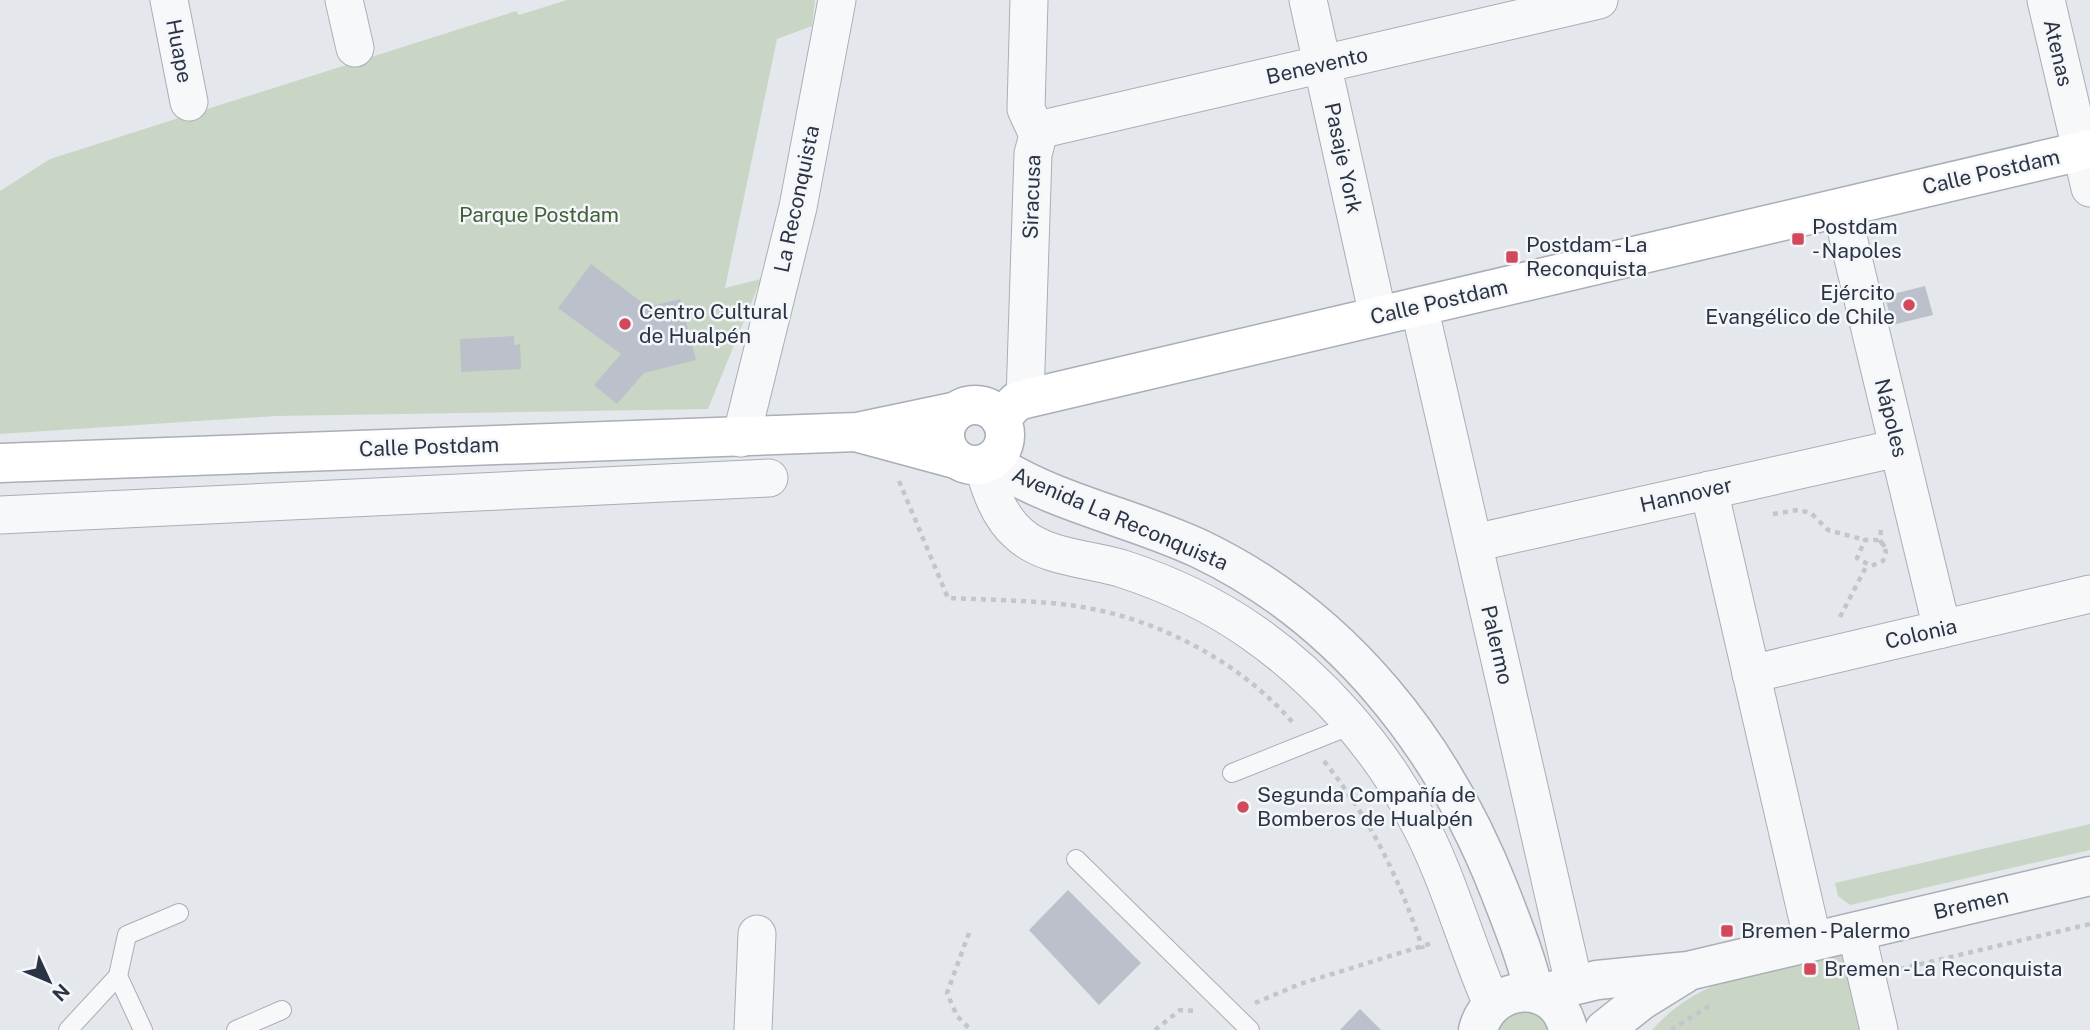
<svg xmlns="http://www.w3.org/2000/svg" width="2090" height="1030" viewBox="0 0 2090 1030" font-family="'Public Sans',sans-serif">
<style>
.green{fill:#c9d6c5}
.building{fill:#bbc0ca}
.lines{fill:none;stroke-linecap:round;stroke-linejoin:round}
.service-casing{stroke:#a9aeb7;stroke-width:20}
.minor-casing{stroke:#a9aeb7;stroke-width:39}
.tertiary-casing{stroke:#a9aeb7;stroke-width:41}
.secondary-casing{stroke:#a9aeb7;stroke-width:41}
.path{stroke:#c2c5cb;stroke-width:4.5;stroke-dasharray:5 5;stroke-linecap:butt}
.service{stroke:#f7f8fa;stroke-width:18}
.minor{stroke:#f7f8fa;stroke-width:37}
.tertiary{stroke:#f7f8fa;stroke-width:38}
.secondary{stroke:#fff;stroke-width:38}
.poi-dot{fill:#d1495b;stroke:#f4f6f9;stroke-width:2.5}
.labels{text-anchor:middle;stroke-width:5;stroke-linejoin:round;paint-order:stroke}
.street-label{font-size:21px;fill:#2b3445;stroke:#f4f6f9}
.park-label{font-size:21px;fill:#3f6138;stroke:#f4f6f9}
.poi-label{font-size:21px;fill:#2b3445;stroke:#f4f6f9;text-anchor:start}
</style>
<rect width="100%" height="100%" fill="#e4e7ec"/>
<g class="green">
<polygon points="567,0 815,0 812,26 777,39 725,288 761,279 708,409 276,416 0,434 0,191 50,159 516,11 519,15"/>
<polygon points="2090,824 2090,850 1850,905 1838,896 1835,883"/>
<path d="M 1850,952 L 1866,1030 L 1652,1030 C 1703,972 1778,968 1850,952 Z"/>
<polygon points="1509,1011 1537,1012 1552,1030 1493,1030"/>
</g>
<g class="building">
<polygon points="591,264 648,307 680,299 696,360 644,373 617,404 594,385 621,354 558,308"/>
<polygon points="1925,286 1933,315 1892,325 1885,296"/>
<polygon points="514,336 514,345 520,344 521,369 461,372 460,339"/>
<polygon points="1068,890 1141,963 1099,1005 1029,930"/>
<polygon points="1360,1009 1381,1030 1340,1030"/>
</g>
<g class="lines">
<defs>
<g id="service">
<polyline points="1232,773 1352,725"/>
<polyline points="1076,859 1250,1030"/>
<polyline points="118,976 143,1030"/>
<polyline points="68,1030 118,976 127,935 179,913"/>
<polyline points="236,1030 282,1010"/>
</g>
<g id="minor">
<polyline points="169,0 189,102"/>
<polyline points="344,0 355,48"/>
<polyline points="1029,0 1026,109 1038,135"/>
<polyline points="1308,0 1378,316"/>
<polyline points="2046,0 2090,188"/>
<polyline points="1841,208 1942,629"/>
<polyline points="1419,306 1574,984"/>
<polyline points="1025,399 1033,154 1038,135 1047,128 1599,0"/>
<polyline points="741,438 798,207 837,0"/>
<path d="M 983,465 C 990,490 999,517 1019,534 C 1045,558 1091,559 1123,569 C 1169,584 1212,604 1252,632 C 1318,678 1378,745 1416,817 C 1448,875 1465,943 1492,1004"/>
<polyline points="1709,490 1813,942"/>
<polyline points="0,515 769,478"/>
<polyline points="1474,543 1898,448"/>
<polyline points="1751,674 2090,594"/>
<polyline points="1856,931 1879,1030"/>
<polyline points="753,1030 757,934"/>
</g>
<g id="tertiary">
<path d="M 990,461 C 1053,503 1132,517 1200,549 C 1344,618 1443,746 1500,892 C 1513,926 1526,957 1534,992"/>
<polyline points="1539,994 1597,980 1688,971 2090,876"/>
<path d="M 1478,1030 C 1490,982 1558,978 1568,1030"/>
<polyline points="1604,1030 1642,1000 1684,974"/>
</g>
<g id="secondary">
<circle cx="975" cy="435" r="30"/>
<polyline points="1000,419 1016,402 1025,399 2090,149"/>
<polyline points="859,433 955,459"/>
<polyline points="0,463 857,432 957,411"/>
</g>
</defs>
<use href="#service" class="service-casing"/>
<use href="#minor" class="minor-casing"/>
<use href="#tertiary" class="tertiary-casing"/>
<use href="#secondary" class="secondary-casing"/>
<g class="path">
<path d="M 899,481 L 948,598 C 990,600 1034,600 1076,606 C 1157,618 1241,662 1294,724"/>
<polyline points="1773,514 1798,510 1811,513 1828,530 1865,540"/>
<polyline points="1881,530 1880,540 1886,552 1883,561 1871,566 1857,558 1865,540 1880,540 1885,547"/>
<polyline points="1840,617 1867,565"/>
<path d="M 1324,761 C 1373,823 1397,874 1423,949"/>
<polyline points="969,933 947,993 957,1016 971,1030"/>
<polyline points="1900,969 2090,924"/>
<polyline points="1255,1003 1300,984 1432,943"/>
<polyline points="1155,1030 1180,1010 1196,1011"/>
<polyline points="1671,1030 1712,1004"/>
</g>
<use href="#service" class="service"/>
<use href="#minor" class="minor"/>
<use href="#tertiary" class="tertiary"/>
<use href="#secondary" class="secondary"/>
</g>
<g class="poi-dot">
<rect x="1791" y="232" width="14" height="14" rx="3.5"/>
<rect x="1505" y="250" width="14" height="14" rx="3.5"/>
<circle cx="1909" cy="305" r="7"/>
<circle cx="625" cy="324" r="7"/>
<circle cx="1243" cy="807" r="7"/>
<rect x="1720" y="924" width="14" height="14" rx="3.5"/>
<rect x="1803" y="962" width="14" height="14" rx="3.5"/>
</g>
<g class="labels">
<g class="street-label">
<text transform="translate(179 51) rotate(79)" y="7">Huape</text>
<text transform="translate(2058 53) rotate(77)" y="7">Atenas</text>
<text transform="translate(1317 66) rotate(-13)" y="7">Benevento</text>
<text transform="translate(1343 158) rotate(78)" y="7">Pasaje York</text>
<text transform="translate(1991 172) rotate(-13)" y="7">Calle Postdam</text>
<text transform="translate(1032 197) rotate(-88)" y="7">Siracusa</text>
<text transform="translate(797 199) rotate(-78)" y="7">La Reconquista</text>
<text transform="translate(1439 302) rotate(-13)" y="7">Calle Postdam</text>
<text transform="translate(1891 418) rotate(76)" y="7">Nápoles</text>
<text transform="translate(429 447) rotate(-2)" y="7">Calle Postdam</text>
<text transform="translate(1686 495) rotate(-13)" y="7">Hannover</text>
<text transform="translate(1120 519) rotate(23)" y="7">Avenida La Reconquista</text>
<text transform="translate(1921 634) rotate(-13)" y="7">Colonia</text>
<text transform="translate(1497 645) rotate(77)" y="7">Palermo</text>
<text transform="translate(1971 904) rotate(-13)" y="7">Bremen</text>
</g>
<g class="park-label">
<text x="539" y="222">Parque Postdam</text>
</g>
<g class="poi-label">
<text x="1812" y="234">Postdam<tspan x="1812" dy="24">- Napoles</tspan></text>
<text x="1526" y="252">Postdam - La<tspan x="1526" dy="24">Reconquista</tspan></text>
<text x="1895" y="300" text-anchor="end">Ejército<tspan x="1895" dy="24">Evangélico de Chile</tspan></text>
<text x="639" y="319">Centro Cultural<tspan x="639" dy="24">de Hualpén</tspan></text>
<text x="1257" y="802">Segunda Compañía de<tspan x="1257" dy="24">Bomberos de Hualpén</tspan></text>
<text x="1741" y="938">Bremen - Palermo</text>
<text x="1824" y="976">Bremen - La Reconquista</text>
</g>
</g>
<g transform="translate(49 981) rotate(134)" stroke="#f4f6f9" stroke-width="5" paint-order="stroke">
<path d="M0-5L12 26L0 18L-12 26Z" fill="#2b3445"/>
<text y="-10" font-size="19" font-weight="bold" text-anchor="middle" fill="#2b3445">N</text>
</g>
</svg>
